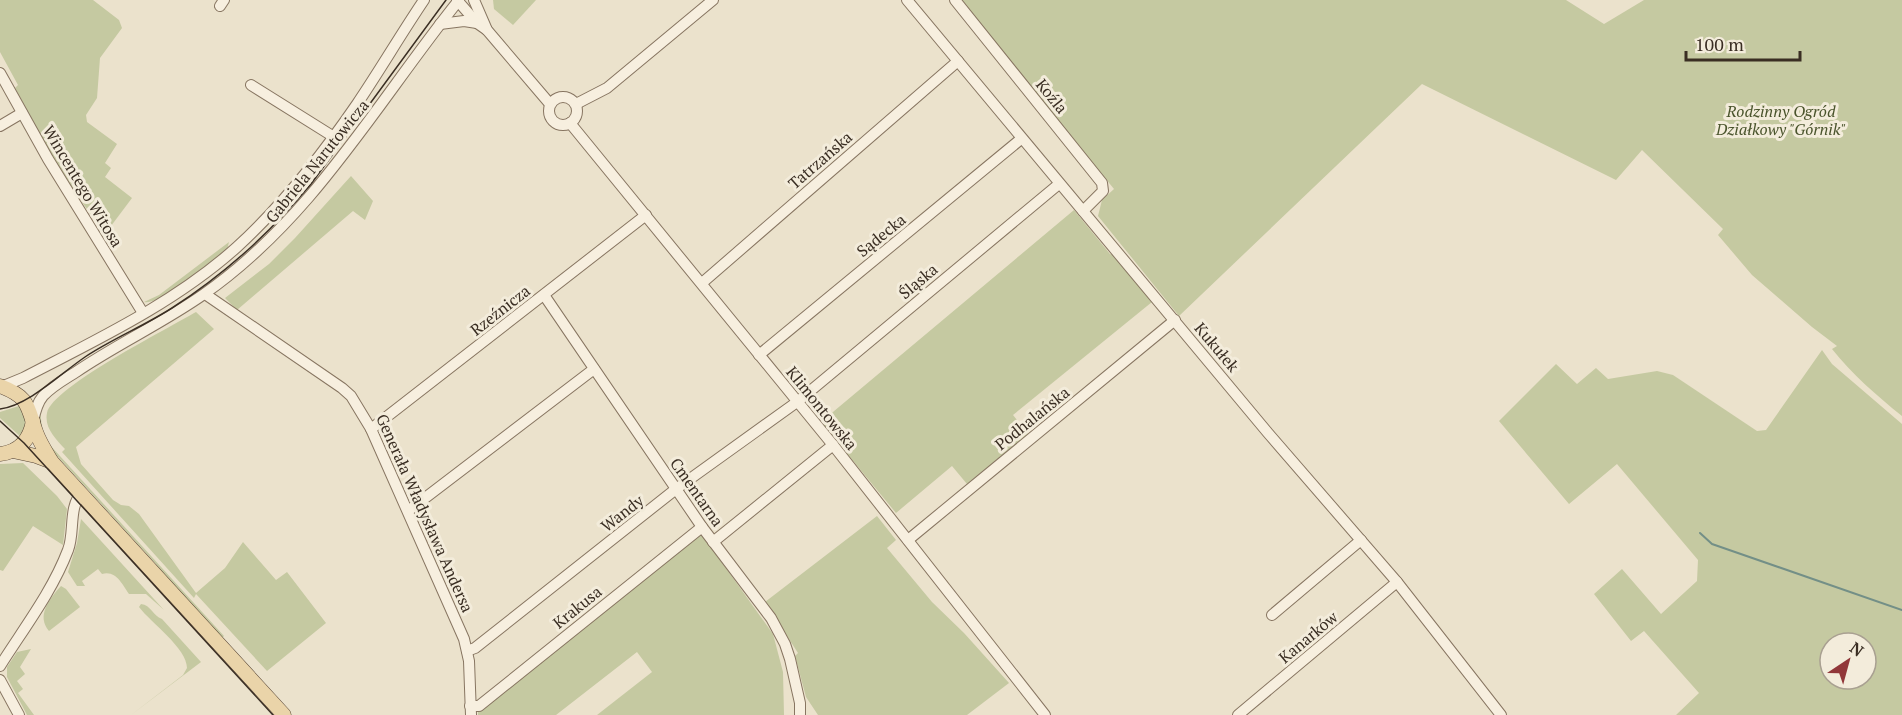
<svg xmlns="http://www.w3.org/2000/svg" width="1902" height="715" viewBox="0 0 1902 715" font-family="'PT Serif',serif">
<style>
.green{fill:#c5c9a1;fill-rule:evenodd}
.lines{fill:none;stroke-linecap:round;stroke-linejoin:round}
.stream{stroke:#738f87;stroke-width:2}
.minor-casing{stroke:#877561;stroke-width:12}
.major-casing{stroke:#564435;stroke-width:15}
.minor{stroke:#f7efdf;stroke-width:10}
.major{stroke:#ead4a9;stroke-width:14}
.tram{stroke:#3a2e23;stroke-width:1.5}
.labels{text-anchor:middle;stroke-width:6;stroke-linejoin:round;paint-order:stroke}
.street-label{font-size:16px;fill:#3a2e23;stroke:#f3ecdb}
.park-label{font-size:16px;font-style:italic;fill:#4a542c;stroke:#f3ecdb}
</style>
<rect width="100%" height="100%" fill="#ebe2cc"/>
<g class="green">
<polygon points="0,0 93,0 119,20 122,28 100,58 97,98 86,115 87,122 117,144 105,163 111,168 105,177 132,198 105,234 63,176 15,88 18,85 0,52"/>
<polygon points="493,0 536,0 513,25 494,9"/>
<path d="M 959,0 L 1566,0 L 1604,24 L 1644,0 L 1902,0 L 1902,416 C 1877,396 1852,374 1832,349 L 1837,346 L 1812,327 L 1752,275 L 1718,235 L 1723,229 L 1642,150 L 1616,180 L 1422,84 L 1179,316 L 1098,216 L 1102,200 L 1114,189 Z"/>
<polygon points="351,176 373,201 365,220 353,211 237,310 225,298 269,264 295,238"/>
<polygon points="1074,210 1110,254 1113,255 1152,302 1013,415 1028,434 967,484 952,466 896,513 821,422"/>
<path d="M 229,242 L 227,250 C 211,262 161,306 144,302 L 159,295 Z"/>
<path d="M 196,312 L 214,329 L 76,447 L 81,464 L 113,500 L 121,505 L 129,506 L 139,514 L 196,593 L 225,568 L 243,542 L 276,580 L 287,572 L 326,623 L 267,671 L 196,594 L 194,598 L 62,452 L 65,449 C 56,439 44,428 47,413 C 52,387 169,328 196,312 Z"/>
<path d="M 1822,350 L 1832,364 L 1902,424 L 1902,715 L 1676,715 L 1699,693 L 1644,631 L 1631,641 L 1594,594 L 1622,569 L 1661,614 L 1697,581 L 1698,560 L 1617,464 L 1569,504 L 1499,421 L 1556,364 L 1577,384 L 1596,368 L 1608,379 L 1657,371 L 1673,375 L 1757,431 L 1766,430 ZM 1830,643 L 1866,643 L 1866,679 L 1830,679 Z"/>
<polygon points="22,405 28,421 22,438 0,418 0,412"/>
<polygon points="40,408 42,430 49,444 224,636 221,639 190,602 184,600 155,563 47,445 38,420"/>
<polygon points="23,463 57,496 67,509 63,545 33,526 3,571 0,570 0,464"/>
<polygon points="877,516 896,540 887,548 932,602 964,633 1009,683 967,715 818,715 806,697 795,656 798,653 765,602"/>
<path d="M 81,519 L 164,610 L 146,594 L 129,594 C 122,584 116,570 102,574 L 98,569 L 82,581 L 85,586 L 77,586 L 68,572 L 77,543 Z"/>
<polygon points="701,533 773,634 783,672 784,715 597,715 652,672 637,652 556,715 478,715 478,711 586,622"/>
<path d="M 61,586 L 66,589 L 80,607 L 49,631 C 36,616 49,599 61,586 Z"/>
<path d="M 141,604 C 151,605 153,616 162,619 L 201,662 L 131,715 L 183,675 L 187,668 C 187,648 151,623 139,607 Z"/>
<polygon points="31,649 20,667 25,674 17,681 23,689 18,693 34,715 27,715 7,677 7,667 17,652"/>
</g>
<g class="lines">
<polyline class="stream" points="1700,533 1712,544 1902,610"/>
<defs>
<g id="minor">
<polyline points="457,0 477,23 487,30"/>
<polyline points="474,0 487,30 550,104"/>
<polyline points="907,0 1268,433 1397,582 1501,715"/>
<polyline points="955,0 1102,183 1103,191 1083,211"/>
<polyline points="220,6 224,0"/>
<polyline points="440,24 464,21 477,23"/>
<polyline points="0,73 48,159 143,313"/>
<polyline points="251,85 334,137"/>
<circle cx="563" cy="111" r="14"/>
<polyline points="576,104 607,88 713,0"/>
<polyline points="570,123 833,445 1045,715"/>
<polyline points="0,126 22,113"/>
<polyline points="702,283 958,61"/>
<polyline points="205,294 342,388 351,396 371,429 464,639 469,661 471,715"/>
<polyline points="544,295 702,527 771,618 785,644 790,659 800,703 800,715"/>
<polyline points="759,355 1021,139"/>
<path d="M 1,387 L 23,378 C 96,340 175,303 237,247 C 283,205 322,155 357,104 C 380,70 401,34 424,0"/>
<path d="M 33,421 C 35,412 37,403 43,396 C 52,386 65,379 76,372 C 117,344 163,323 204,294 C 314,217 377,102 459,0"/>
<polyline points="371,429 646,215"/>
<polyline points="408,511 594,369"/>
<polyline points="908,540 1175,320"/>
<polyline points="713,542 833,445"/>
<polyline points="1272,615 1361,540"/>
<polyline points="467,651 475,648 676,489 797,402 1059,184"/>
<path d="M 0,666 C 24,628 52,592 68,550 C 75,533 68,506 82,493"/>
<polyline points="0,680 19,715"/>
<polyline points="470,706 479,706 702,527"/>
<polyline points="1238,715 1397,582"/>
</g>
<g id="major">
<path d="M 0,386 C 29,397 27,405 36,432 C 40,443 46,452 52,462 L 284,715"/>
<polyline points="13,451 36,456 52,462"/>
<path d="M 0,454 C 20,452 30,439 33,421"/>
</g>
</defs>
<use href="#minor" class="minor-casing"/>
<use href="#major" class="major-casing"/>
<use href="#minor" class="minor"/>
<use href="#major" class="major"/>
<g class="tram">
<path d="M 0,409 C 29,405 60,374 85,357 C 112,339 144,326 172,308 C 225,274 271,232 311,184 L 446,0"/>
<polyline points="0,421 24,443 273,715"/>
</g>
</g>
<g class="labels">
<g class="street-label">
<text transform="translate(1052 96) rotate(51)" y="6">Koźla</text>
<text transform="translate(820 160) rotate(-41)" y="6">Tatrzańska</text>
<text transform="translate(317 161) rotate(-51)" y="6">Gabriela Narutowicza</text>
<text transform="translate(83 186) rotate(59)" y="6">Wincentego Witosa</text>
<text transform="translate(881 235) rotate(-39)" y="6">Sądecka</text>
<text transform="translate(918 281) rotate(-40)" y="6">Śląska</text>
<text transform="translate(500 310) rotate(-38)" y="6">Rzeźnicza</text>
<text transform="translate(1217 347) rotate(50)" y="6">Kukułek</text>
<text transform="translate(822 408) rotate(51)" y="6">Klimontowska</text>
<text transform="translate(1032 418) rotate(-39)" y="6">Podhalańska</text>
<text transform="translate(697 492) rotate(55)" y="6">Cmentarna</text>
<text transform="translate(425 513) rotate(66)" y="6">Generała Władysława Andersa</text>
<text transform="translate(622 513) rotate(-38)" y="6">Wandy</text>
<text transform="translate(577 607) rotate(-39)" y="6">Krakusa</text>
<text transform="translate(1308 637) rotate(-40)" y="6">Kanarków</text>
</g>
<g class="park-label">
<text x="1781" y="117">Rodzinny Ogród<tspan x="1781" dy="18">Działkowy "Górnik"</tspan></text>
</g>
</g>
<g transform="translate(1848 661) rotate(36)"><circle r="28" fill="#f3ecdb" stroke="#a9a091" stroke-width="1.5"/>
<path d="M0-4.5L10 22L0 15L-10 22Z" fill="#913739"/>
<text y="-9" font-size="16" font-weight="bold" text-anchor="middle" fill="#3a2e23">N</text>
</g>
<path d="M1686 51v9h114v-9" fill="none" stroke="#3a2e23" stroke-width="3"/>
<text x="1695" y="51" font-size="18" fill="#3a2e23" stroke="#f3ecdb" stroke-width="4.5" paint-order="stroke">100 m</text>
</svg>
